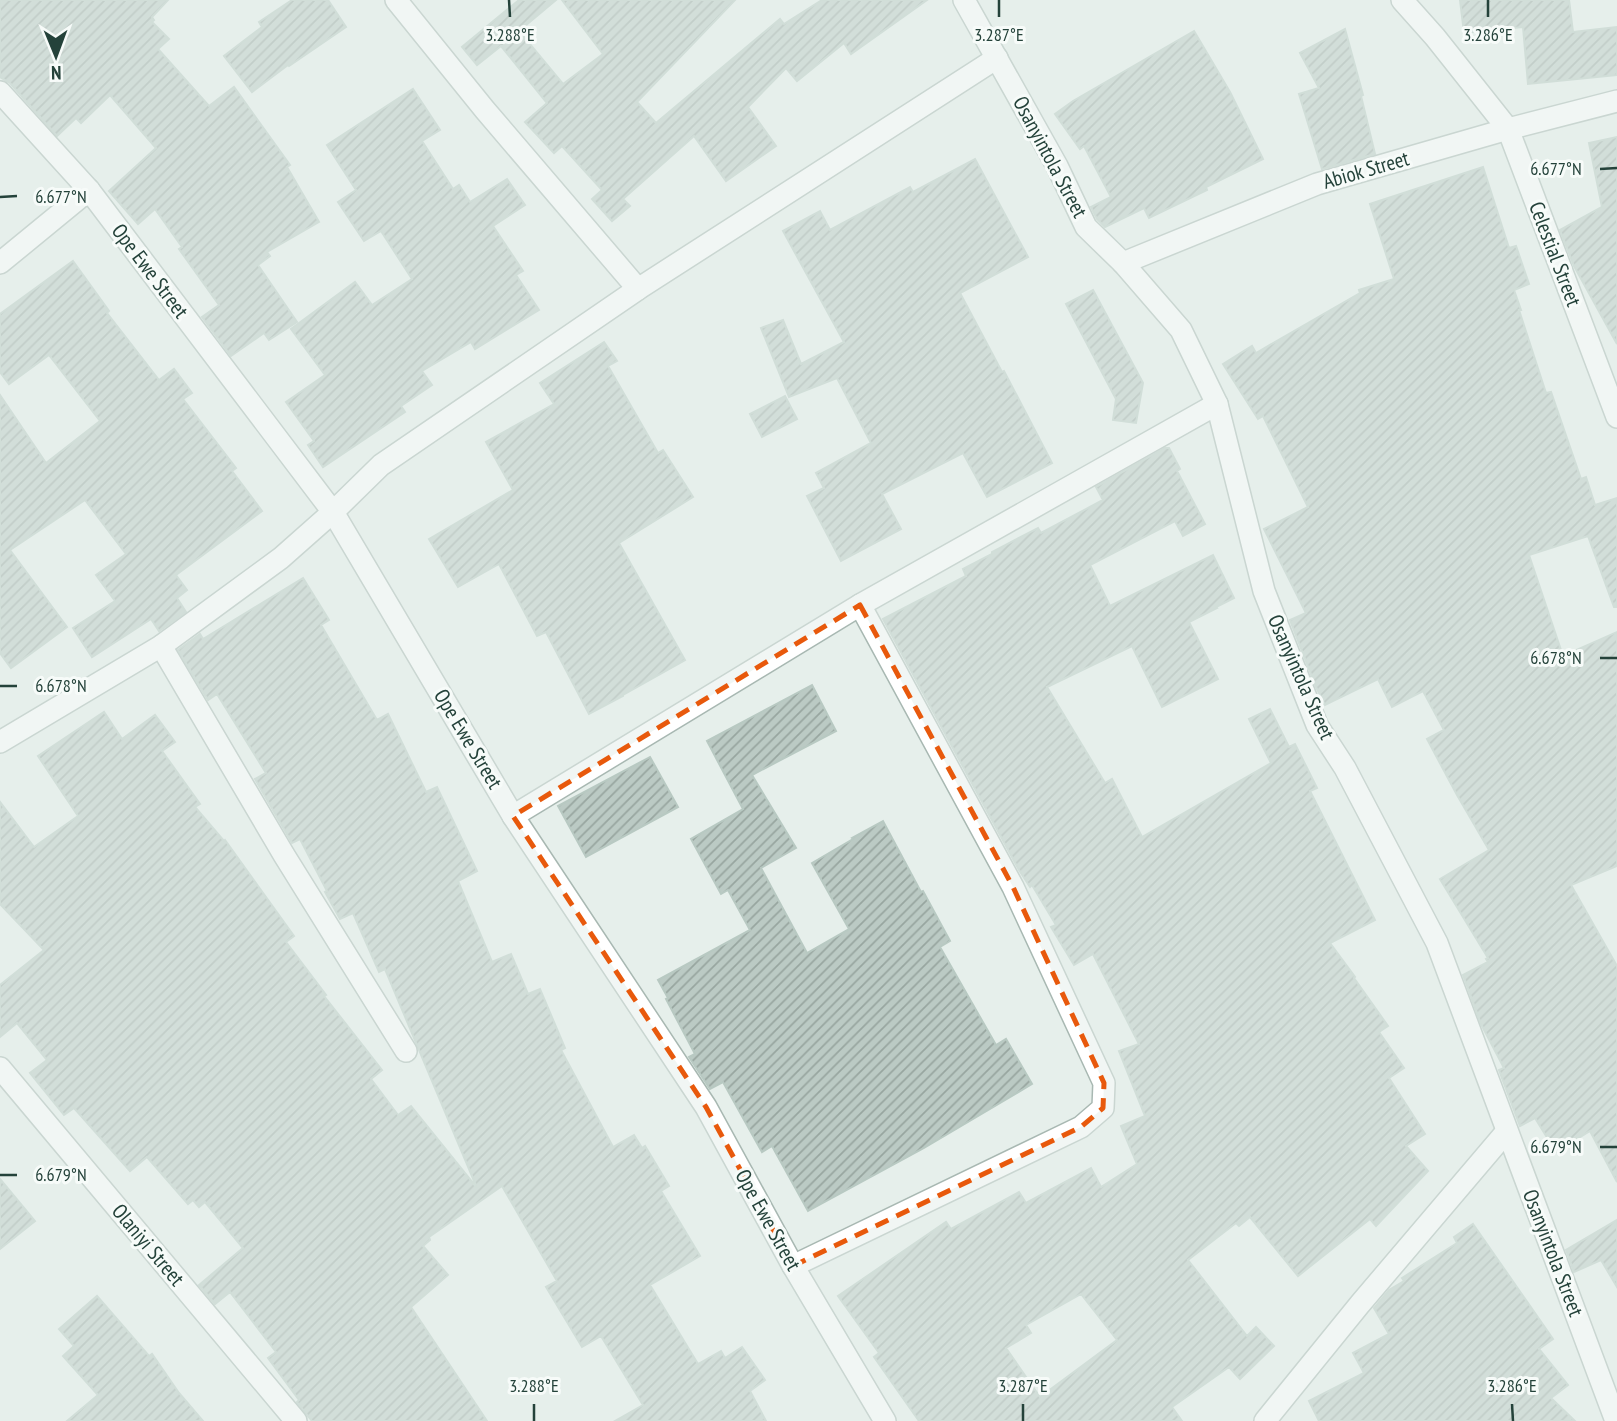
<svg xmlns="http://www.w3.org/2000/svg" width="1617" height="1421" viewBox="0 0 1617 1421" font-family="'PT Sans Narrow',sans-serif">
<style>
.building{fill:url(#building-hatch);stroke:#b8c9c2;stroke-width:2;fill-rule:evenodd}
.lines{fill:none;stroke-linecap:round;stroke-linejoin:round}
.minor-casing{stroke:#a8b8b2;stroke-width:24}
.tertiary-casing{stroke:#a8b8b2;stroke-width:24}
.minor{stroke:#fff;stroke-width:21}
.tertiary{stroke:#fff;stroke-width:21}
.marked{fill:none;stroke:#e8590c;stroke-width:5;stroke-dasharray:14 9;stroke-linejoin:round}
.ticks{fill:none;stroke:#24423a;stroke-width:2.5}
.labels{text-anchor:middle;stroke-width:6;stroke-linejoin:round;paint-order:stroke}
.street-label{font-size:21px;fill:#24423a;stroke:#f7fbf9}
.ticks-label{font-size:18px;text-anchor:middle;fill:#24423a;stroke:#f7fbf9;stroke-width:6;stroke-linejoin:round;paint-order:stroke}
</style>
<defs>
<pattern id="building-hatch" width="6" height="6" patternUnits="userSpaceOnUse" patternTransform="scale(1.75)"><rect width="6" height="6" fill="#bbcac4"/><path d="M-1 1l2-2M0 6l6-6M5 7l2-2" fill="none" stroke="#98a6a0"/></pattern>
</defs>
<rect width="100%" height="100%" fill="#e6efeb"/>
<g class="building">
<polygon points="0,0 168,0 152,17 154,20 152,22 169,39 158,49 209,106 234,87 290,165 287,167 319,222 267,252 270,256 258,265 297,322 269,340 264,333 231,356 202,317 219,305 179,249 182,247 155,209 138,224 109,191 156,148 110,95 81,123 76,118 57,136 10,83 0,77"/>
<polygon points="292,0 328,0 346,27 289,66 288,65 252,92 224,56 262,27 259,22"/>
<polygon points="519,0 556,0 519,31 563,84 603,54 562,0 735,0 637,102 656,123 780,19 784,24 822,0 927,0 851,54 844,43 797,81 786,68 748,107 776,146 726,181 694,136 623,199 630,206 612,221 592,199 602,190 562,146 554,153 525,122 547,103 501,46 477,65 462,47"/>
<polygon points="1460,0 1569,0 1573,32 1617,27 1617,75 1528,84 1523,27 1464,33"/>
<polygon points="1345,29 1363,95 1361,96 1375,154 1322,169 1299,94 1319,88 1300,53"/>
<polygon points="1194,31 1230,92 1263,159 1206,187 1207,190 1149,218 1144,208 1105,227 1097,219 1091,207 1111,197 1084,146 1080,149 1055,114 1073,101"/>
<polygon points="413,89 440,130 422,141 453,189 459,185 470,202 507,179 525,205 493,226 523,271 516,275 539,310 475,349 471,342 422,371 432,385 401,406 405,412 323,467 308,445 314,441 286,402 325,375 291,329 355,282 372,305 412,279 381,231 364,241 338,202 356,190 327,145"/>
<polygon points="1617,137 1617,344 1574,266 1560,230 1602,207 1589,143"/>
<polygon points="975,159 1028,257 960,293 1002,372 1004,371 1052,463 987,497 963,453 882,494 901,529 841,561 807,496 824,488 816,473 871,443 837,378 789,397 761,328 783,320 801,364 844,342 783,231 820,211 830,230 910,187 913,192"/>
<polygon points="1483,167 1509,248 1516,246 1529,284 1514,290 1521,310 1519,310 1546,393 1551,392 1581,479 1586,477 1595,505 1617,498 1617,607 1614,607 1588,536 1529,555 1563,656 1617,632 1617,866 1571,885 1617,966 1617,1182 1590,1131 1556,1152 1535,1118 1520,1126 1499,1070 1504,1068 1481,1024 1463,975 1488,962 1486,959 1488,958 1440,879 1489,850 1457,795 1427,739 1444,730 1423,691 1392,707 1378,679 1325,705 1316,687 1290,620 1306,613 1264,529 1308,507 1263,416 1258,419 1223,364 1252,346 1256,353 1360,293 1359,290 1394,279 1370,204"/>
<polygon points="73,261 109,311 107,313 159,380 174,369 192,393 183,399 236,468 232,471 262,511 176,575 187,590 177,598 186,612 159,631 151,619 92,657 73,628 115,601 96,575 126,554 85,500 10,550 67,627 11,668 0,653 0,395 46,463 100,421 49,355 9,384 0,372 0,314"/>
<polygon points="1093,290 1143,383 1136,423 1113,420 1116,399 1066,304"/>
<polygon points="604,342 617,361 608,366 658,453 663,450 693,497 619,543 685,660 623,695 623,696 589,714 546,632 537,636 499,564 458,587 429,539 513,490 486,442 554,404 540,383"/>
<polygon points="785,396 797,419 762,437 750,414"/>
<path d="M 1165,448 L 1169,448 L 1180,469 L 1177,471 L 1205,524 L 1183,536 L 1175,521 L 1090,565 L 1110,606 L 1213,555 L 1234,598 L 1216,607 L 1217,608 L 1189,622 L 1218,679 L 1162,707 L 1132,646 L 1047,687 L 1105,783 L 1112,779 L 1142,837 L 1271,763 L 1249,719 L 1270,709 L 1289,747 L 1295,744 L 1317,788 L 1310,791 L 1375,920 L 1330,943 L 1355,977 L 1354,978 L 1388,1026 L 1379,1032 L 1404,1068 L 1389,1078 L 1425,1134 L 1406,1146 L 1428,1171 L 1376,1226 L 1370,1219 L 1298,1276 L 1250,1217 L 1239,1226 L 1236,1223 L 1188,1260 L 1247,1336 L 1256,1327 L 1274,1346 L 1240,1379 L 1229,1367 L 1172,1407 L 1182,1421 L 919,1421 L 874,1357 L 879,1353 L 838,1296 L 946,1222 L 951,1229 L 1019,1192 L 1026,1203 L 1091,1168 L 1101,1187 L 1137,1164 L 1121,1126 L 1145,1116 L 1119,1051 L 1139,1044 L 1093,954 L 1074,965 L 1051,927 L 1056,925 L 1032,885 L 1030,887 L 1019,870 L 883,619 L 966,576 L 963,569 L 992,554 L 992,552 L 1038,528 L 1041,533 L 1103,500 L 1096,487 ZM 1081,1294 L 1117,1340 L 1040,1397 L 1006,1348 L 1031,1333 L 1026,1325 Z"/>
<polygon points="303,578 329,620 321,625 377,720 388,714 426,792 437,787 477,871 458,881 492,962 511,954 528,994 540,989 565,1048 561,1050 613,1147 634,1135 642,1148 645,1146 669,1186 661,1191 700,1256 650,1285 698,1364 721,1351 725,1358 742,1347 765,1380 750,1391 766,1421 615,1421 643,1405 601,1336 582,1347 546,1287 557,1281 502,1186 429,1237 430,1240 423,1246 448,1275 411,1307 487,1421 312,1421 297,1402 299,1400 268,1358 276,1352 230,1292 215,1304 199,1285 243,1248 205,1202 199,1207 193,1200 188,1204 147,1157 130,1171 74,1108 64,1115 30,1073 47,1060 17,1023 0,1037 0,985 44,950 0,904 0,802 34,847 78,816 38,756 104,712 122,739 155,715 175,742 162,751 200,804 195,807 224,841 225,840 294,936 286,942 326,995 324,996 382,1070 371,1079 398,1115 411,1106 477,1188 385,969 379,972 353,913 340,919 325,892 327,891 300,839 292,843 255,779 266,773 217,694 208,700 178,650 200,634 203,639"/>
<polygon points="812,685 836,731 752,775 796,848 761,868 807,953 849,929 812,863 853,839 852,838 883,821 921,892 923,891 950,941 940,947 996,1045 1006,1039 1032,1084 924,1148 808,1211 772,1146 762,1152 723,1082 710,1089 689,1057 695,1054 666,999 668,998 658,980 750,930 728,890 721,894 691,839 743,809 707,741"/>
<polygon points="650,757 678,807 586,857 558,806"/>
<polygon points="0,1179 35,1221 0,1249"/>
<polygon points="1617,1220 1617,1287 1601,1260 1574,1272 1566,1250"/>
<polygon points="1473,1224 1553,1339 1539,1349 1568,1385 1551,1398 1575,1421 1319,1421 1309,1401 1364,1373 1353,1353 1389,1334 1374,1308 1389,1290 1404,1281 1402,1278 1457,1243 1454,1237"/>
<polygon points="97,1296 149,1356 152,1354 179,1393 203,1421 67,1421 98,1395 63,1356 74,1346 59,1329"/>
</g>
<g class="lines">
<defs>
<g id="minor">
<polyline points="396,0 485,110 638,289"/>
<polyline points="1402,0 1435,37 1508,129 1617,417"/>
<polyline points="0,92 89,190 333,512 513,816 706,1107 793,1266 885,1421"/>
<polyline points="0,263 89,190"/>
<polyline points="1123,263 1317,184 1508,129 1617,101"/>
<polyline points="161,646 284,855 406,1051"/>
<polyline points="0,742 161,646 281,558 333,512 381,465 638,289 997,58"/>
<polyline points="513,816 860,605 1217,404"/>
<polyline points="0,1068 296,1421"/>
<polyline points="793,1266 1081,1127 1103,1108 1104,1083 1013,887 860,605"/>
<polyline points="1265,1421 1360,1304 1507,1131"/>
</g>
<polyline id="tertiary" points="964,0 1057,166 1086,227 1123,263 1181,330 1217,404 1264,591 1317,725 1345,768 1437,943 1616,1421"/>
</defs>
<use href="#minor" class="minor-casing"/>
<use href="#tertiary" class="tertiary-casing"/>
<use href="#minor" class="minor"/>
<use href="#tertiary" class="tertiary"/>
</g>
<path d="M0 0H1617V1421H0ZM 860,605 L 1013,887 L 1104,1083 L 1103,1108 L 1081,1127 L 793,1266 L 706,1107 L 513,816 Z" fill="#e6efeb" fill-opacity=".55" fill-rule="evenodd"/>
<path class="marked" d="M 860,605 L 1013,887 L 1104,1083 L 1103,1108 L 1081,1127 L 793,1266 L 706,1107 L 513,816 Z"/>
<path class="ticks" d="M 509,0 L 510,17M 999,0 L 999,17M 1488,0 L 1488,17M 1600,169 L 1617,168M 0,197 L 17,196M 1600,658 L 1617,658M 0,686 L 17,686M 1600,1147 L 1617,1147M 0,1175 L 17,1175M 534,1404 L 534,1421M 1023,1404 L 1023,1421M 1512,1404 L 1513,1421"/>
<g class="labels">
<g class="street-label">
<text transform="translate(1050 157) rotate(62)" y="7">Osanyintola Street</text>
<text transform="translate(1366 170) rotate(-16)" y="7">Abiok Street</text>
<text transform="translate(1555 254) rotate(69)" y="7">Celestial Street</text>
<text transform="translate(150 271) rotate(53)" y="7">Ope Ewe Street</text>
<text transform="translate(1301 677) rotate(66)" y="7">Osanyintola Street</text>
<text transform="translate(468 739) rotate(59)" y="7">Ope Ewe Street</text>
<text transform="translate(768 1220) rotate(61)" y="7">Ope Ewe Street</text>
<text transform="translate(148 1245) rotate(50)" y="7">Olaniyi Street</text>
<text transform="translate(1553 1253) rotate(69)" y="7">Osanyintola Street</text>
</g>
</g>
<g class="ticks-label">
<text x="510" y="41">3.288°E</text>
<text x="999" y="41">3.287°E</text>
<text x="1488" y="41">3.286°E</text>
<text x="1556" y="175">6.677°N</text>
<text x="61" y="203">6.677°N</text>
<text x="1556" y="664">6.678°N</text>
<text x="61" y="692">6.678°N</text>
<text x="1556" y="1153">6.679°N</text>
<text x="61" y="1181">6.679°N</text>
<text x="534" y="1392">3.288°E</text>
<text x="1023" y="1392">3.287°E</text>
<text x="1512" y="1392">3.286°E</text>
</g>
<g transform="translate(56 56) rotate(179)" stroke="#f7fbf9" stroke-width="5" paint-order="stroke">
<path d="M0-5L12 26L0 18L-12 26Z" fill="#24423a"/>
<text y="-10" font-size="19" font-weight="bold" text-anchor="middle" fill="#24423a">N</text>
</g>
</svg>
